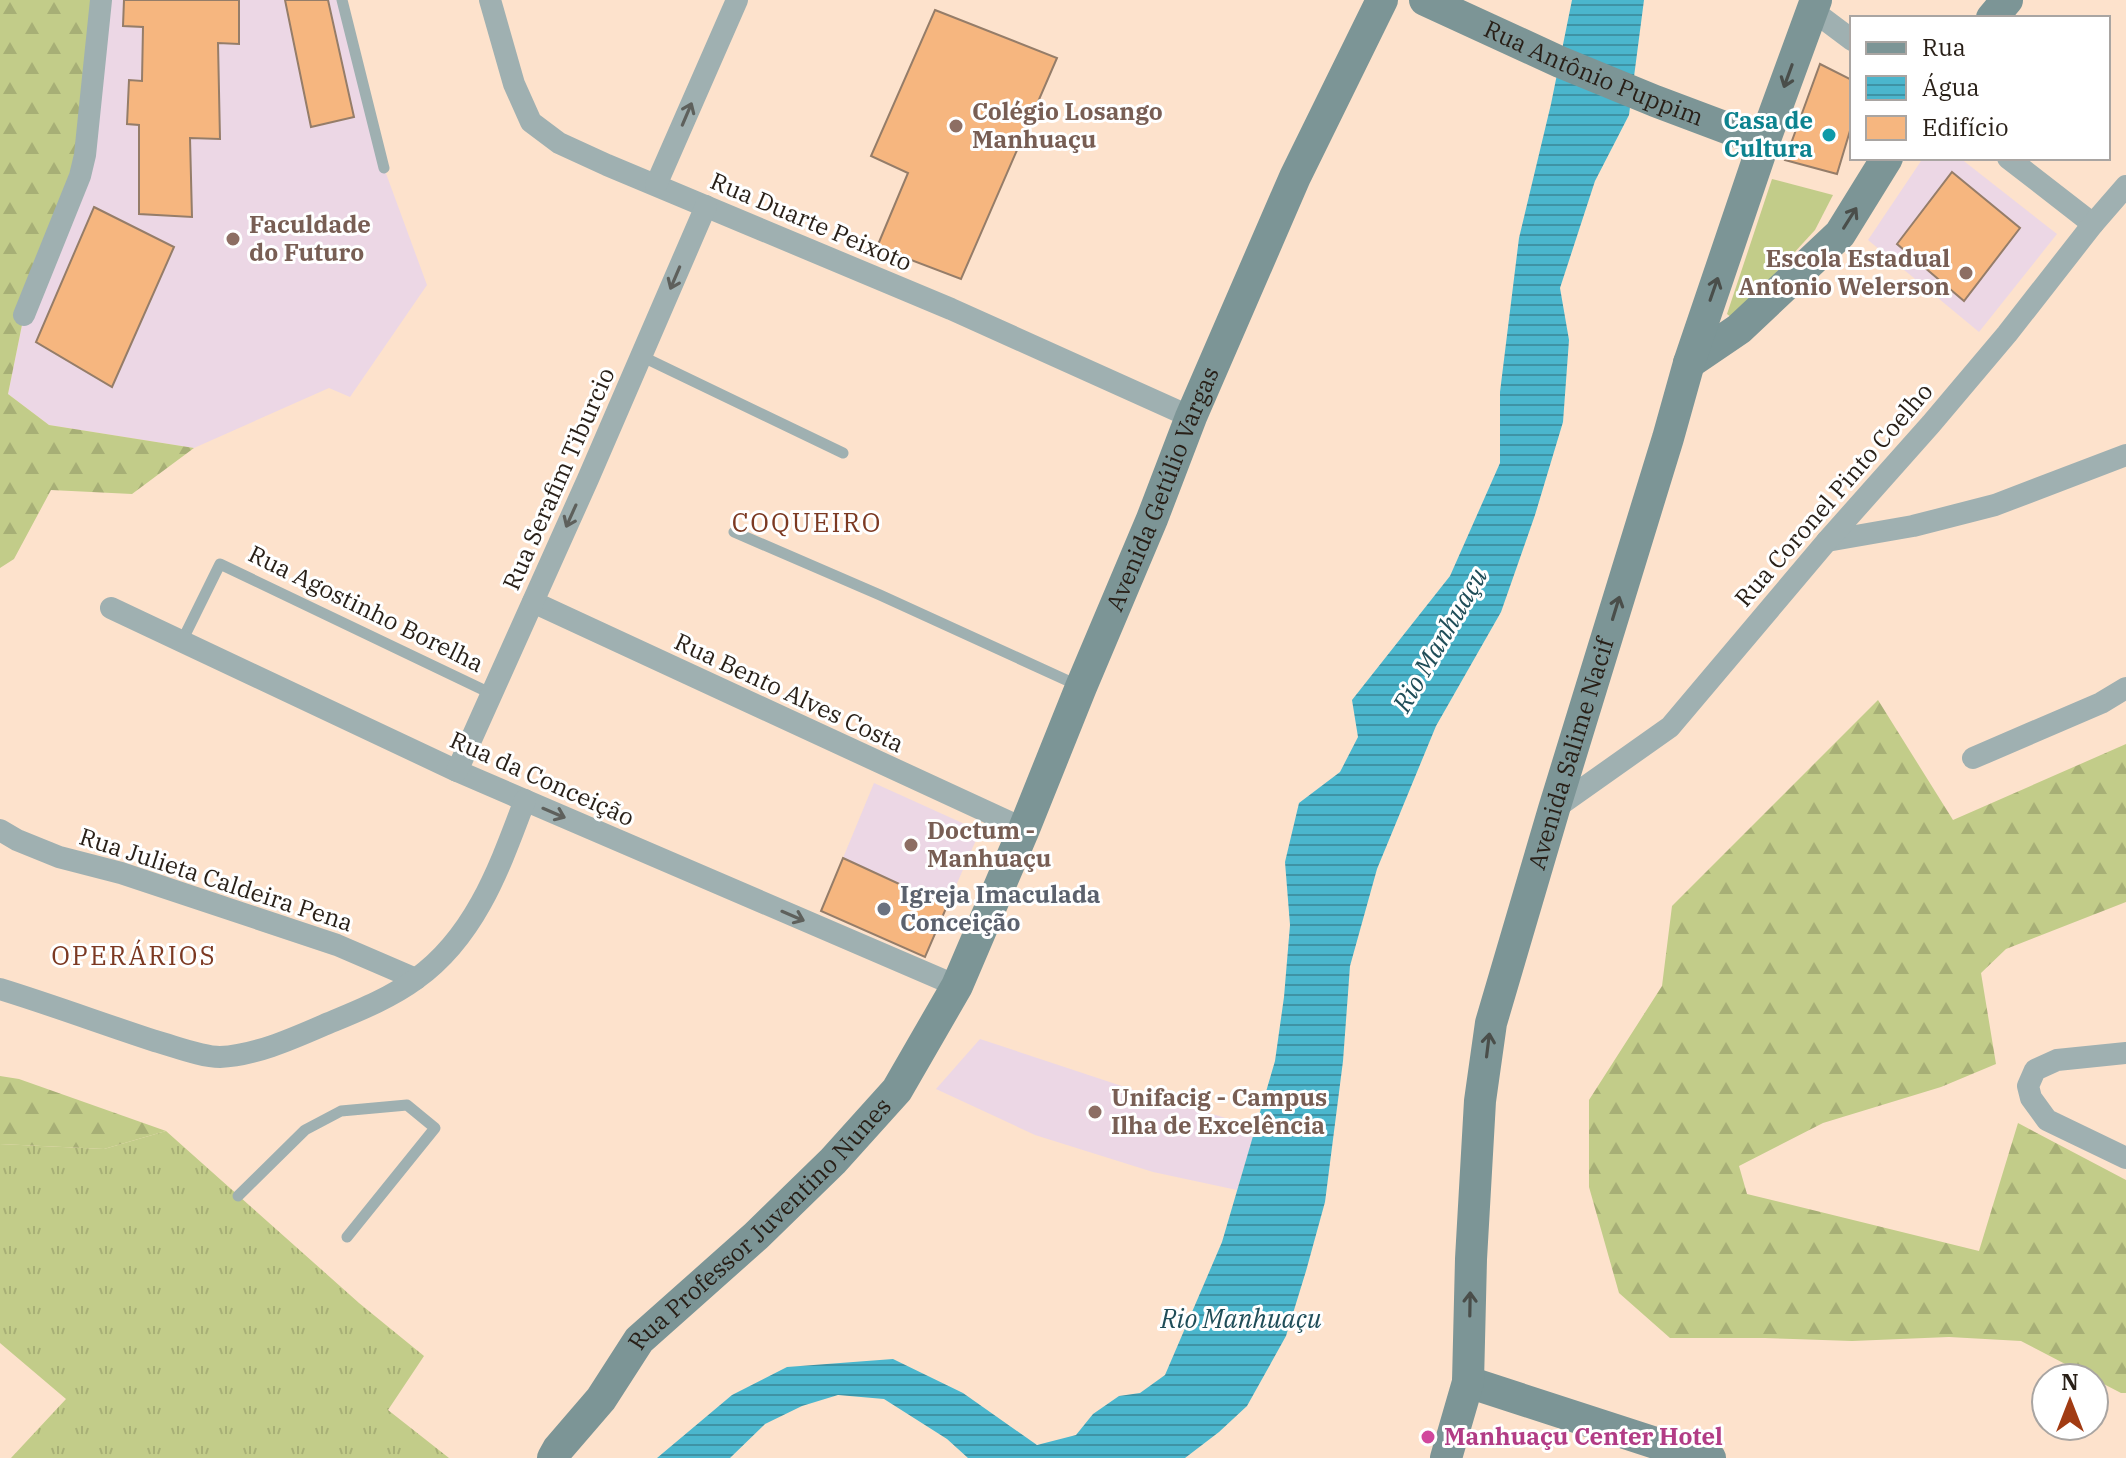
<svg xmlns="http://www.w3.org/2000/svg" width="2126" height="1458" viewBox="0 0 2126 1458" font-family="'IBM Plex Serif',serif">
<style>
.education{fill:#ecd7e5}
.grass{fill:url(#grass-tufts)}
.forest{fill:url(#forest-firs)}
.park{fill:#c2cc89}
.water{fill:url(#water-rules)}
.building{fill:#f6b67f;stroke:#957d69;stroke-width:2}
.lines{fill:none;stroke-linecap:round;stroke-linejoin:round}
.lane{stroke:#9fb0b1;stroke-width:11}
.street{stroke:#9fb0b1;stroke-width:22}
.secondary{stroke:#7c9596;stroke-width:32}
.oneway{stroke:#4a4e4a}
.oneway2{stroke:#5e605c}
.education-dot{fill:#8d6e63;stroke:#fff;stroke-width:3}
.culture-dot{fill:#0f9aa8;stroke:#fff;stroke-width:3}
.worship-dot{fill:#6b7280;stroke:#fff;stroke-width:3}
.hotel-dot{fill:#d1479c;stroke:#fff;stroke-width:3}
.labels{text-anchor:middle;stroke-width:6;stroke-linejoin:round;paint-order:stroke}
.street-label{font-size:24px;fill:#281f17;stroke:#fff}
.education-label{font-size:24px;font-weight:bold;fill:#785e54;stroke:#fff;text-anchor:start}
.culture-label{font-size:24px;font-weight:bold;fill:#0d838f;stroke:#fff;text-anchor:end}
.worship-label{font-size:24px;font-weight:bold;fill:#5b616d;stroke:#fff;text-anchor:start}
.hotel-label{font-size:24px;font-weight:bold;fill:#b23c85;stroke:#fff;text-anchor:start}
.neighbourhood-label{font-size:26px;letter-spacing:2px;fill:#7c3922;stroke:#fff}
.water-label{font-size:26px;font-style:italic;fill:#1f4d58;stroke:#fff}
</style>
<defs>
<pattern id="grass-tufts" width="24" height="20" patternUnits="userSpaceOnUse" patternTransform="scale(2)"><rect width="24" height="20" fill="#c2cc89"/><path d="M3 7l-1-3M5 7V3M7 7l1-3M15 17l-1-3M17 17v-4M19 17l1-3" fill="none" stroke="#a7af76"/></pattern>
<pattern id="forest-firs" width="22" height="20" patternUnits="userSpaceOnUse" patternTransform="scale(2)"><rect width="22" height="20" fill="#c2cc89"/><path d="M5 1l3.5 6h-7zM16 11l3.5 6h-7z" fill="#a7af76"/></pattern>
<pattern id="water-rules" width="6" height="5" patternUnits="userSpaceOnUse" patternTransform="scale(2)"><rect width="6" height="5" fill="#4bb6cd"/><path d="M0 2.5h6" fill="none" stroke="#3e93a5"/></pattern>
</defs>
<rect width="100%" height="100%" fill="#fde2cc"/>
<g class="education">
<polygon points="101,0 342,0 384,168 427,285 350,397 329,388 194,448 49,425 8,394 24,315"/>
<polygon points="1923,158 1960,158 2057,234 1979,332 1868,240"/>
<polygon points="874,783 980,831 947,906 843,858"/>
<polygon points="980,1039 1155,1097 1256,1127 1237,1190 1153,1172 1035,1135 936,1089"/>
</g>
<polygon class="grass" points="166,1131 359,1303 424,1356 388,1410 449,1458 11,1458 66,1399 0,1343 0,1144 104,1149"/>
<g class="forest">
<polygon points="0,0 101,0 85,155 24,315 8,394 49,425 194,448 132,494 51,490 14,559 0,568"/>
<polygon points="1878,700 1953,820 2126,744 2126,902 2006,949 1981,973 1996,1064 1941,1087 1823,1123 1739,1166 1747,1194 1979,1251 2018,1123 2126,1180 2126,1393 2121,1393 2021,1341 1949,1337 1852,1341 1765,1338 1670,1338 1619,1293 1589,1187 1589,1100 1662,986 1672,906"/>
<polygon points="0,1076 19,1079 166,1131 104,1149 0,1144"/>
</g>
<polygon class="park" points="1772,179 1833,195 1815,230 1737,315 1731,317 1727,314"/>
<polygon class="water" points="1572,0 1644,0 1629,115 1595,181 1560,288 1569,340 1563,422 1535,515 1501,612 1436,726 1377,869 1350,966 1343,1061 1325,1202 1306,1271 1286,1336 1247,1406 1219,1432 1185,1458 968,1458 947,1439 884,1399 838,1395 802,1406 765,1424 730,1458 657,1458 732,1395 787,1367 893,1359 963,1393 1037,1445 1076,1435 1093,1414 1119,1396 1140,1393 1165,1375 1222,1242 1275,1061 1284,997 1290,925 1285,862 1299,803 1340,772 1358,737 1352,700 1450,576 1500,463 1500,392 1519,238 1551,104"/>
<g class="building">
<polygon points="124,0 239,0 239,44 218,43 220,139 190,138 192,217 139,214 139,125 127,124 129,80 142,81 143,27 123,26"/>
<polygon points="285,0 328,0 354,117 311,127"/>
<polygon points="935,10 1057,58 961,279 877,247 908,173 871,156"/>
<polygon points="1820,64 1852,80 1852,124 1837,174 1785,160"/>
<polygon points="1952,172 2020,228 1964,301 1897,244"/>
<polygon points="94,207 174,247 112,387 36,342"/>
<polygon points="843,858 947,906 925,957 821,911"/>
</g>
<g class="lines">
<g class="lane">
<polyline points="342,0 384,168"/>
<polyline points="641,356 843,453"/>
<polyline points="734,532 880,595 1077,685"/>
<polyline points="182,641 220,564 492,694"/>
<polyline points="238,1196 305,1130 341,1111 407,1105 435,1128 347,1237"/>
</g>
<g class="street">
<polyline points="490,0 514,84 531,122 559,143 607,165 951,309 1191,417"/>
<polyline points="1812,10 1852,40"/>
<polyline points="2008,158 2093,224"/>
<polyline points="656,185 737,0"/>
<polyline points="24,315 80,176 85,155 101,0"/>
<polyline points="1827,541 1913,526 1995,505 2126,455"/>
<polyline points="533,602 1024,829"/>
<polyline points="111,608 457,771 957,986"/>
<polyline points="1973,758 2101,703 2126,688"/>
<polyline points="457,771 588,479 706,206"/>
<polyline points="1554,809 1670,727 1827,541 1931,424 2007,334 2093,224 2126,186"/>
<polyline points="0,830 17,840 59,857 121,873 337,945 416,979"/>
<path d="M 0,989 C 52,1005 103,1024 155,1041 C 174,1046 201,1057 220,1057 C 254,1056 294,1038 324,1025 C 355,1012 389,999 416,979 C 476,936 500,866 525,800"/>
<polyline points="2126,1053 2057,1060 2035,1070 2028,1086 2031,1098 2047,1120 2126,1158"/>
</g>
<g class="secondary">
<path id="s1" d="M 1425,0 L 1560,62 L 1655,101 L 1764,142"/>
<polyline points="1992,18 2007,0"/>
<polyline points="1689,363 1739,329 1840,234 1887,158"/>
<polyline points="1468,1382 1677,1450 1710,1458"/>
<path id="s2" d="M 553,1458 L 558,1449 L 601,1399 L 639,1340 L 756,1236 L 833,1161 L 897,1090 L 957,986 L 1024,829 L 1081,687 L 1152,519 L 1191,417 L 1295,177 L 1382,0"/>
<path id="s3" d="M 1446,1458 L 1468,1382 L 1471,1259 L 1480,1101 L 1491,1023 L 1554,809 L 1668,438 L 1689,363 L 1764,142 L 1816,0"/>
</g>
</g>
<defs><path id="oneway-shaft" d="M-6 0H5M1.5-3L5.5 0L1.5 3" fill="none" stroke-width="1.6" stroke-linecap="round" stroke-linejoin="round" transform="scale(2)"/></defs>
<g class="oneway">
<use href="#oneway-shaft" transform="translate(1788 76) rotate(110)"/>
<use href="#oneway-shaft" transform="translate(1850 218) rotate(-58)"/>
<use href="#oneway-shaft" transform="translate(1714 289) rotate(-71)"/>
<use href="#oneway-shaft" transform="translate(1616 608) rotate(-73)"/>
<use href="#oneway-shaft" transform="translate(1488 1045) rotate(-83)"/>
<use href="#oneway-shaft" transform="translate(1470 1304) rotate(-89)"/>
</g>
<g class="oneway2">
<use href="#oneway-shaft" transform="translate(687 114) rotate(-67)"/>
<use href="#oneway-shaft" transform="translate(675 278) rotate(113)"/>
<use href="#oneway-shaft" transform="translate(571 516) rotate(114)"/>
<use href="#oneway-shaft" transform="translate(554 813) rotate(23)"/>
<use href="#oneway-shaft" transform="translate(793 916) rotate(23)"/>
</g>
<g class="education-dot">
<circle cx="956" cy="126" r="8"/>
<circle cx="233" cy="239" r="8"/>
<circle cx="1966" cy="273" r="8"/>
<circle cx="911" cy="845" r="8"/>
<circle cx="1095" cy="1112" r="8"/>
</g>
<circle class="culture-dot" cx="1829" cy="135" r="8"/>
<circle class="worship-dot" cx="884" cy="909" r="8"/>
<circle class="hotel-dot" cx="1428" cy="1437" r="8"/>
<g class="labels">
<g class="street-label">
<text dy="8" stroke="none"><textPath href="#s1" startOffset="184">Rua Antônio Puppim</textPath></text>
<text transform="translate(811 222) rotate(23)" y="8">Rua Duarte Peixoto</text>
<text transform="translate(559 479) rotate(-66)" y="8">Rua Serafim Tiburcio</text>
<text dy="8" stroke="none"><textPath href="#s2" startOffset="1164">Avenida Getúlio Vargas</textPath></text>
<text transform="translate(1834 495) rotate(-49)" y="8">Rua Coronel Pinto Coelho</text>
<text transform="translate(366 609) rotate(26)" y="8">Rua Agostinho Borelha</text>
<text transform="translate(789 693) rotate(25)" y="8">Rua Bento Alves Costa</text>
<text dy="8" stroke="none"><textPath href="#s3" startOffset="720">Avenida Salime Nacif</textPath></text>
<text transform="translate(542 779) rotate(24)" y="8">Rua da Conceição</text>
<text transform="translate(216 880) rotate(18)" y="8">Rua Julieta Caldeira Pena</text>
<text dy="8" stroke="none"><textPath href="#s2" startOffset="314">Rua Professor Juventino Nunes</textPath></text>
</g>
<g class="education-label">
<text x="972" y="120">Colégio Losango<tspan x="972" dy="28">Manhuaçu</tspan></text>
<text x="249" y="233">Faculdade<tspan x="249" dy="28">do Futuro</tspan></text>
<text x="1950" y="267" text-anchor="end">Escola Estadual<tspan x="1950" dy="28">Antonio Welerson</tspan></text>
<text x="927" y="839">Doctum -<tspan x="927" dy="28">Manhuaçu</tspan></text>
<text x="1111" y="1106">Unifacig - Campus<tspan x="1111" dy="28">Ilha de Excelência</tspan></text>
</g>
<g class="culture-label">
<text x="1813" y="129">Casa de<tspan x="1813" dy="28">Cultura</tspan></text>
</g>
<g class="worship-label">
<text x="900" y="903">Igreja Imaculada<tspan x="900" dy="28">Conceição</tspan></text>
</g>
<g class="hotel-label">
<text x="1444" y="1445">Manhuaçu Center Hotel</text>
</g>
<g class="neighbourhood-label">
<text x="807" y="532">COQUEIRO</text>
<text x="134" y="965">OPERÁRIOS</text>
</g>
<g class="water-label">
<text transform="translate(1440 640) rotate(-60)" y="9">Rio Manhuaçu</text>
<text x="1241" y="1328">Rio Manhuaçu</text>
</g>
</g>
<rect x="1850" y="16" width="260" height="144" fill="#ffffff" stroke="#a9a5a2" stroke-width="2"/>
<rect x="1866" y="42" width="40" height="12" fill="#7c9596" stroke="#a9a5a2" stroke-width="2"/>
<text x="1922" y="56" font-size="24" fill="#281f17">Rua</text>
<rect x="1866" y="76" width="40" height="24" fill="url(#water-rules)" stroke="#a9a5a2" stroke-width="2"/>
<text x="1922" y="96" font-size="24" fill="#281f17">Água</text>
<rect x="1866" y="116" width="40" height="24" fill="#f6b67f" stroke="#a9a5a2" stroke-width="2"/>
<text x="1922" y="136" font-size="24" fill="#281f17">Edifício</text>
<g transform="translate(2070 1402)"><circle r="38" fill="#ffffff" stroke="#a9a5a2" stroke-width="2"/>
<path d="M0-6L14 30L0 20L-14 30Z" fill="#a13b13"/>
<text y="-12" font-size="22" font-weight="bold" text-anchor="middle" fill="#281f17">N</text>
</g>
</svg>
